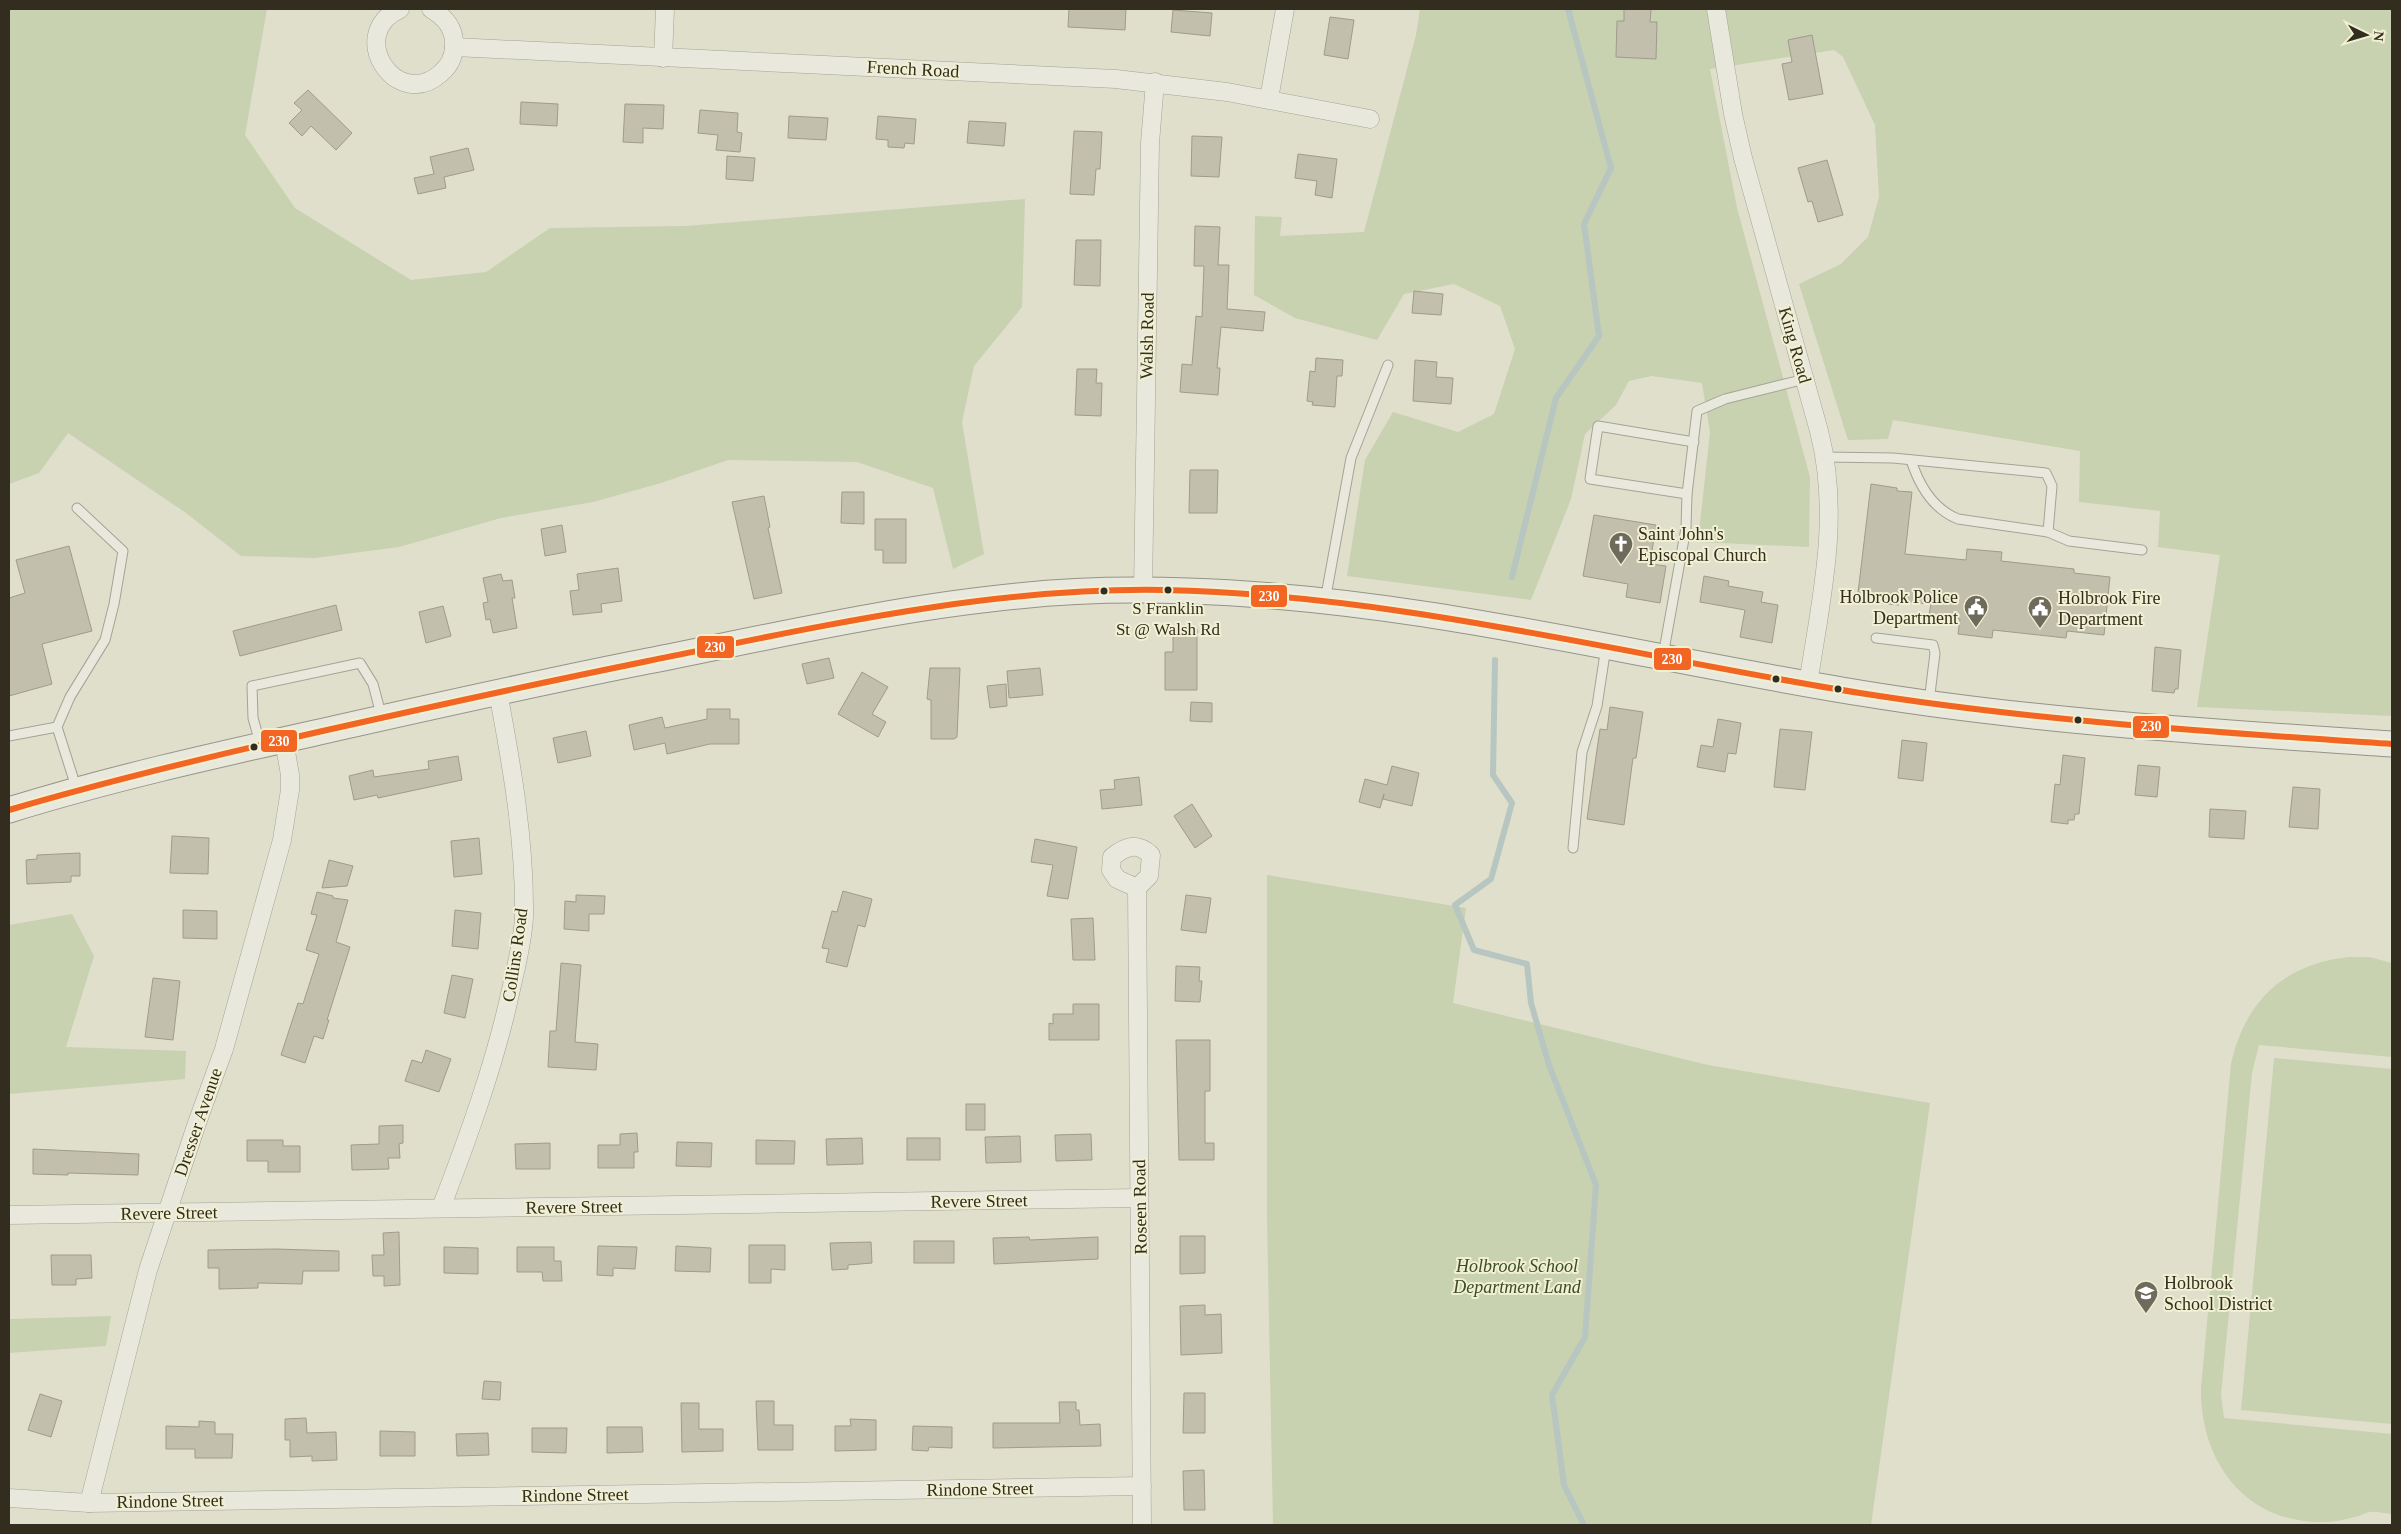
<svg xmlns="http://www.w3.org/2000/svg" width="2401" height="1534" viewBox="0 0 2401 1534" font-family="Georgia,serif">
<style>
.green{fill:#c8d1b0}
.lines{fill:none;stroke-linecap:round;stroke-linejoin:round}
.stream{stroke:#b7c6c0;stroke-width:6}
.building{fill:#c3bfad;stroke:#a09b8c}
.service-casing{stroke:#a5a395;stroke-width:11}
.minor-casing{stroke:#a5a395;stroke-width:19}
.secondary-casing{stroke:#959385;stroke-width:27}
.service{stroke:#e8e8dd;stroke-width:9}
.minor{stroke:#e8e8dd;stroke-width:18}
.secondary{stroke:#e8e8dd;stroke-width:25}
.bus-1-casing{stroke:#f1f0d2;stroke-width:10}
.bus-1{stroke:#f26522;stroke-width:6}
.bus-dot{fill:#322d1f;stroke:#f1f0d2;stroke-width:2}
.labels{text-anchor:middle;stroke-width:4;stroke-linejoin:round;paint-order:stroke}
.bus-label{font-size:17px;fill:#322d1f;stroke:#f1f0d2}
.street-label{font-size:18px;fill:#322d1f;stroke:#f1f0d2}
.poi-label{font-size:18px;fill:#322d1f;stroke:#f1f0d2;text-anchor:start}
.park-label{font-size:18px;font-style:italic;fill:#3a4c28;stroke:#f1f0d2}
.line-badge{stroke:#f1f0d2;stroke-width:2}
.badge-label{font-size:14px;text-anchor:middle;font-weight:bold;fill:#fff}
</style>
<rect width="100%" height="100%" fill="#e0dfcc"/>
<g class="green">
<polygon points="9,9 267,9 245,135 295,208 411,280 486,272 550,228 685,226 1025,199 1022,307 974,366 962,422 984,554 953,569 933,488 857,462 728,460 661,483 593,502 501,518 399,547 315,558 241,556 186,513 68,433 39,473 9,484"/>
<polygon points="1420,9 2392,9 2392,716 2197,707 2220,555 2158,547 2160,511 2079,502 2080,451 1893,420 1888,439 1848,440 1799,284 1841,264 1868,237 1879,197 1875,125 1843,57 1834,50 1710,69 1737,208 1810,477 1809,547 1698,542 1710,432 1702,383 1652,376 1629,381 1616,405 1585,434 1571,499 1531,600 1347,576 1365,460 1393,412 1458,432 1494,414 1515,349 1500,306 1454,284 1404,294 1377,340 1295,318 1254,295 1255,216 1282,217 1280,236 1364,232 1416,35"/>
<polygon points="1267,875 1466,908 1453,1003 1708,1065 1930,1103 1871,1525 1273,1525 1267,1218"/>
<polygon points="72,914 94,956 66,1047 186,1051 185,1079 9,1094 9,925"/>
<path d="M 2349,957 L 2369,957 L 2392,963 L 2392,1057 L 2259,1045 L 2252,1073 L 2221,1395 L 2224,1418 L 2392,1434 L 2392,1514 C 2385,1514 2377,1511 2369,1512 C 2365,1513 2360,1516 2355,1517 C 2344,1520 2332,1522 2321,1522 C 2244,1522 2200,1460 2201,1388 L 2231,1064 C 2245,1001 2284,964 2349,957 Z"/>
<polygon points="2274,1058 2392,1069 2392,1424 2241,1410"/>
<polygon points="111,1316 106,1346 9,1353 9,1319"/>
</g>
<g class="lines">
<g class="stream">
<polyline points="1512,577 1556,398 1599,336 1584,224 1611,168 1568,9"/>
<polyline points="1495,660 1493,775 1512,803 1491,879 1455,905 1474,950 1527,964 1531,1003 1549,1065 1596,1185 1585,1337 1552,1395 1564,1485 1584,1525"/>
</g>
</g>
<g class="building">
<polygon points="1069,9 1126,9 1125,30 1068,27"/>
<polygon points="1624,9 1651,9 1650,22 1657,22 1656,59 1616,57 1617,21 1624,21"/>
<polygon points="1173,10 1212,13 1210,36 1171,32"/>
<polygon points="1330,17 1354,20 1348,59 1324,55"/>
<polygon points="1812,35 1823,94 1789,100 1782,64 1792,62 1788,40"/>
<polygon points="308,90 352,133 336,150 311,126 302,136 289,123 302,110 294,103"/>
<polygon points="521,102 558,104 557,126 520,124"/>
<polygon points="625,104 664,105 663,129 643,128 643,143 623,142"/>
<polygon points="700,110 738,113 737,132 742,133 740,152 716,150 718,135 698,133"/>
<polygon points="789,116 828,118 826,140 788,138"/>
<polygon points="878,116 916,119 914,144 905,143 904,148 888,147 888,140 876,139"/>
<polygon points="969,121 1006,123 1004,146 967,143"/>
<polygon points="1074,131 1102,132 1100,169 1096,169 1094,195 1070,194"/>
<polygon points="1192,136 1222,137 1219,177 1191,176"/>
<polygon points="468,148 474,170 444,177 446,188 418,194 414,178 434,174 430,157"/>
<polygon points="1298,154 1337,159 1332,198 1315,195 1317,181 1295,178"/>
<polygon points="727,156 755,158 753,181 726,179"/>
<polygon points="1827,160 1843,215 1818,222 1812,201 1808,202 1798,168"/>
<polygon points="1195,226 1220,227 1218,265 1229,265 1227,309 1265,312 1263,331 1221,327 1217,368 1220,368 1218,395 1180,392 1182,364 1192,365 1196,316 1202,317 1204,266 1194,266"/>
<polygon points="1076,240 1101,240 1100,286 1074,285"/>
<polygon points="1414,291 1443,294 1441,315 1412,313"/>
<polygon points="1316,358 1343,360 1342,376 1337,376 1335,407 1312,405 1313,402 1307,401 1310,371 1315,372"/>
<polygon points="1415,360 1437,362 1436,377 1453,378 1451,404 1413,401"/>
<polygon points="1077,369 1097,369 1096,383 1102,383 1101,416 1075,415"/>
<polygon points="1190,470 1218,470 1217,513 1189,513"/>
<polygon points="1871,484 1897,488 1897,491 1912,492 1905,554 1966,560 1967,549 2002,552 2001,561 2074,569 2074,573 2110,577 2104,635 2067,631 2066,638 1993,630 1992,638 1958,634 1960,619 1929,615 1931,604 1900,601 1899,605 1857,601"/>
<polygon points="842,492 864,492 864,524 841,523"/>
<polygon points="764,496 770,527 768,528 782,593 754,599 732,502"/>
<polygon points="1594,515 1656,525 1650,564 1666,566 1660,603 1626,597 1628,584 1583,576"/>
<polygon points="875,519 906,519 906,563 883,563 883,550 875,550"/>
<polygon points="562,525 566,552 545,556 541,529"/>
<polygon points="69,546 92,631 42,644 52,684 9,696 9,598 25,593 16,560"/>
<polygon points="618,568 622,601 601,604 602,612 573,615 570,591 579,590 577,574"/>
<polygon points="501,574 503,581 512,580 515,598 512,598 517,628 493,633 490,619 486,620 483,603 488,602 483,578"/>
<polygon points="1704,576 1729,581 1728,586 1763,592 1761,602 1778,605 1772,643 1740,637 1745,610 1700,602"/>
<polygon points="336,605 342,630 240,656 233,631"/>
<polygon points="443,606 451,636 426,643 419,612"/>
<polygon points="1173,629 1197,629 1197,690 1165,690 1165,652 1173,652"/>
<polygon points="2155,647 2181,650 2178,689 2175,689 2174,693 2152,691"/>
<polygon points="829,658 834,678 807,684 802,664"/>
<polygon points="930,668 960,668 957,737 954,739 931,739 931,700 927,699"/>
<polygon points="1040,668 1043,695 1009,698 1007,671"/>
<polygon points="862,672 888,687 872,714 886,722 878,737 838,714"/>
<polygon points="1006,684 1007,706 990,708 987,686"/>
<polygon points="1191,702 1212,703 1212,722 1190,721"/>
<polygon points="1610,707 1643,712 1636,758 1633,758 1624,825 1587,819 1600,729 1607,730"/>
<polygon points="707,709 730,709 730,719 739,719 739,744 710,744 667,754 665,743 634,750 629,725 662,717 665,728 707,719"/>
<polygon points="1718,719 1741,723 1736,754 1728,753 1725,772 1697,767 1701,745 1713,747"/>
<polygon points="1780,729 1812,732 1805,790 1774,787"/>
<polygon points="586,731 591,756 558,763 553,738"/>
<polygon points="1902,740 1927,743 1923,781 1898,778"/>
<polygon points="2063,755 2085,758 2079,814 2075,814 2074,820 2068,820 2068,824 2051,822 2055,784 2060,785"/>
<polygon points="458,756 462,780 378,798 377,795 354,800 349,776 373,770 374,777 429,769 428,761"/>
<polygon points="2138,765 2160,767 2157,797 2135,795"/>
<polygon points="1392,766 1419,773 1412,806 1383,799 1384,794 1380,808 1359,802 1365,779 1387,785"/>
<polygon points="1139,777 1142,805 1102,809 1100,790 1115,789 1114,780"/>
<polygon points="2293,787 2320,789 2318,829 2289,827"/>
<polygon points="1192,804 1212,836 1195,848 1174,816"/>
<polygon points="2210,809 2246,811 2244,839 2209,837"/>
<polygon points="172,836 209,838 208,874 170,873"/>
<polygon points="479,838 482,874 454,877 451,841"/>
<polygon points="1035,839 1077,847 1068,899 1047,896 1053,865 1031,862"/>
<polygon points="80,853 80,876 71,876 71,882 27,884 26,860 37,859 37,855"/>
<polygon points="329,860 353,866 347,886 322,888"/>
<polygon points="843,891 872,899 865,927 858,925 847,967 826,962 829,949 822,948 832,911 837,912"/>
<polygon points="317,892 333,896 333,898 348,900 336,942 350,947 327,1020 329,1020 323,1039 314,1036 305,1063 281,1055 298,1003 303,1004 319,954 306,950 317,915 311,914"/>
<polygon points="576,895 605,896 604,914 589,914 589,931 564,929 565,901 576,902"/>
<polygon points="1186,895 1211,898 1206,933 1181,930"/>
<polygon points="183,910 217,911 217,939 183,938"/>
<polygon points="455,910 481,913 478,949 452,946"/>
<polygon points="1093,918 1095,960 1073,960 1071,919"/>
<polygon points="561,963 581,965 575,1042 598,1044 596,1070 548,1067 550,1031 556,1031"/>
<polygon points="1176,966 1200,967 1199,981 1202,981 1200,1002 1175,1001"/>
<polygon points="452,975 473,979 465,1018 444,1013"/>
<polygon points="153,978 180,981 173,1040 145,1037"/>
<polygon points="1073,1004 1099,1004 1099,1040 1049,1040 1049,1023 1053,1024 1053,1014 1073,1014"/>
<polygon points="1176,1040 1210,1040 1210,1091 1205,1091 1205,1143 1214,1143 1214,1160 1179,1160"/>
<polygon points="426,1050 451,1059 439,1092 405,1081 412,1060 422,1063"/>
<rect x="966" y="1104" width="19" height="26"/>
<polygon points="403,1125 403,1143 399,1144 400,1158 388,1158 389,1169 352,1170 351,1145 379,1144 379,1126"/>
<polygon points="637,1133 638,1152 634,1152 634,1168 598,1168 598,1145 620,1145 620,1134"/>
<polygon points="1091,1134 1092,1160 1056,1161 1055,1135"/>
<polygon points="1020,1136 1021,1162 986,1163 985,1137"/>
<polygon points="862,1138 863,1164 827,1165 826,1139"/>
<rect x="907" y="1138" width="33" height="22"/>
<polygon points="247,1140 283,1140 283,1146 300,1146 300,1172 268,1172 268,1161 247,1161"/>
<polygon points="756,1140 795,1141 794,1164 756,1164"/>
<polygon points="677,1142 712,1143 711,1167 676,1166"/>
<polygon points="550,1143 550,1169 516,1169 515,1144"/>
<polygon points="33,1149 139,1154 138,1175 68,1173 68,1175 33,1174"/>
<polygon points="399,1232 400,1285 384,1286 384,1276 373,1276 372,1255 384,1255 383,1233"/>
<polygon points="1180,1236 1205,1236 1205,1273 1180,1274"/>
<polygon points="1029,1237 1030,1240 1098,1237 1098,1259 994,1264 993,1238"/>
<rect x="914" y="1241" width="40" height="22"/>
<polygon points="871,1242 872,1263 848,1265 848,1269 832,1270 830,1243"/>
<polygon points="749,1245 785,1245 785,1270 771,1269 771,1283 749,1283"/>
<polygon points="598,1246 637,1247 635,1269 613,1268 613,1276 597,1275"/>
<polygon points="676,1246 711,1248 710,1272 675,1271"/>
<polygon points="444,1247 478,1248 478,1274 444,1273"/>
<polygon points="517,1247 554,1247 554,1261 561,1261 562,1281 543,1281 542,1272 517,1272"/>
<polygon points="276,1249 339,1251 339,1271 303,1271 302,1284 258,1283 258,1288 219,1289 219,1268 208,1268 208,1250"/>
<polygon points="51,1255 91,1255 92,1278 76,1279 76,1285 52,1285"/>
<polygon points="1205,1305 1205,1315 1221,1314 1222,1353 1181,1355 1180,1306"/>
<polygon points="484,1381 501,1382 500,1400 482,1399"/>
<polygon points="1184,1393 1205,1393 1205,1433 1183,1433"/>
<polygon points="40,1394 62,1401 51,1437 28,1430"/>
<polygon points="756,1401 774,1401 774,1425 793,1425 793,1450 758,1450"/>
<polygon points="1059,1402 1076,1402 1076,1410 1079,1410 1080,1425 1100,1424 1101,1446 993,1448 993,1423 1060,1423"/>
<polygon points="681,1403 699,1403 699,1429 723,1429 723,1451 682,1452"/>
<polygon points="306,1418 307,1433 336,1432 337,1460 312,1461 312,1456 290,1457 290,1440 285,1440 285,1419"/>
<polygon points="850,1419 876,1420 876,1450 835,1451 835,1426 851,1426"/>
<polygon points="199,1421 215,1422 215,1434 233,1434 232,1458 195,1458 195,1449 166,1449 166,1426 199,1427"/>
<polygon points="913,1426 952,1427 952,1448 929,1447 928,1451 912,1450"/>
<polygon points="607,1427 642,1427 643,1452 607,1453"/>
<polygon points="532,1428 567,1428 566,1453 532,1452"/>
<polygon points="380,1431 415,1432 415,1456 380,1456"/>
<polygon points="488,1433 489,1455 457,1456 456,1434"/>
<polygon points="1204,1470 1205,1510 1184,1510 1183,1471"/>
</g>
<g class="lines">
<defs>
<g id="service">
<polyline points="1825,457 1893,458 2046,473 2052,486 2048,532"/>
<path d="M 1911,460 C 1919,485 1933,509 1958,519 L 2048,532 L 2069,541 L 2142,550"/>
<polyline points="1687,494 1590,479 1598,426 1694,442"/>
<polyline points="1325,601 1351,458 1388,365"/>
<polyline points="1876,638 1933,645 1935,653 1929,702"/>
<polyline points="1663,656 1686,528 1687,494 1697,411 1725,399 1805,379"/>
<polyline points="9,736 57,727"/>
<polyline points="260,743 253,718 252,686 360,663 373,684 382,718"/>
<polyline points="77,790 57,727 70,697 105,640 114,604 123,551 77,508"/>
<polyline points="1573,848 1582,752 1597,706 1606,647"/>
</g>
<g id="minor">
<path d="M 400,9 C 345,34 397,113 441,73 C 449,66 454,56 454,46 C 455,29 445,17 431,9"/>
<path d="M 1716,9 L 1733,114 L 1743,158 L 1819,431 C 1841,517 1821,599 1808,684"/>
<polyline points="454,47 1116,79 1227,92 1370,119"/>
<polyline points="663,58 665,9"/>
<polyline points="1269,99 1285,9"/>
<polyline points="1143,591 1150,143 1155,82"/>
<path d="M 1137,888 L 1117,879 L 1111,870 L 1112,857 C 1126,846 1137,842 1151,855 L 1149,876 L 1137,888 L 1142,1525"/>
<path d="M 441,1208 C 469,1135 496,1061 512,985 C 517,963 523,939 524,917 C 525,841 512,767 498,692"/>
<polyline points="9,1215 1139,1198"/>
<polyline points="9,1498 89,1503 1142,1486"/>
<polyline points="89,1503 148,1270 197,1123 224,1049 282,840 290,790 290,775 284,740"/>
</g>
<path id="secondary" d="M 9,810 C 109,779 212,756 315,733 C 426,708 536,683 648,661 C 770,637 894,608 1018,596 C 1075,590 1132,589 1188,591 C 1416,598 1637,657 1860,693 C 2037,722 2214,732 2392,744"/>
</defs>
<use href="#service" class="service-casing"/>
<use href="#minor" class="minor-casing"/>
<use href="#secondary" class="secondary-casing"/>
<use href="#service" class="service"/>
<use href="#minor" class="minor"/>
<use href="#secondary" class="secondary"/>
<defs>
<path id="bus-1" d="M 9,810 C 114,779 220,754 327,730 C 434,706 540,683 648,661 C 818,627 989,587 1164,590 C 1400,595 1629,656 1860,693 C 2036,721 2214,732 2392,744"/>
</defs>
<use href="#bus-1" class="bus-1-casing"/>
<use href="#bus-1" class="bus-1"/>
</g>
<defs>
<symbol id="church-pin" viewBox="-11 -11 22 30"><path d="M0 17L-7.5 6A9.5 9.5 0 1 1 7.5 6Z" fill="#6f6b5c" stroke="#f1f0d2"/><path d="M-1.2-6h2.4v3.5h3.3v2.4h-3.3V6h-2.4V-.1h-3.3v-2.4h3.3Z" fill="#fff"/></symbol>
<symbol id="civic-pin" viewBox="-11 -11 22 30"><path d="M0 17L-7.5 6A9.5 9.5 0 1 1 7.5 6Z" fill="#6f6b5c" stroke="#f1f0d2"/><path d="M-.6-6.5H3V-4.5H.6V-3L4-1V1h2V6H-6V1h2V-1L-.6-3ZM-1.2 2.5V6h2.4V2.5Z" fill="#fff"/></symbol>
<symbol id="school-pin" viewBox="-11 -11 22 30"><path d="M0 17L-7.5 6A9.5 9.5 0 1 1 7.5 6Z" fill="#6f6b5c" stroke="#f1f0d2"/><path d="M0-5L7-2L0 1L-7-2ZM-4 1L0 2.5L4 1V4Q0 6-4 4Z" fill="#fff"/></symbol>
</defs>
<g fill-rule="evenodd">
<use href="#church-pin" x="1607" y="530" width="28" height="38"/>
<use href="#civic-pin" x="1962" y="593" width="28" height="38"/>
<use href="#civic-pin" x="2026" y="594" width="28" height="38"/>
<use href="#school-pin" x="2132" y="1279" width="28" height="38"/>
</g>
<g class="bus-dot">
<circle cx="1168" cy="590" r="4.5"/>
<circle cx="1104" cy="591" r="4.5"/>
<circle cx="1776" cy="679" r="4.5"/>
<circle cx="1838" cy="689" r="4.5"/>
<circle cx="2078" cy="720" r="4.5"/>
<circle cx="254" cy="747" r="4.5"/>
</g>
<g class="labels">
<g class="bus-label">
<text x="1168" y="614">S Franklin<tspan x="1168" dy="21">St @ Walsh Rd</tspan></text>
</g>
<g class="street-label">
<text transform="translate(913 69) rotate(3)" y="6">French Road</text>
<text transform="translate(1147 336) rotate(-89)" y="6">Walsh Road</text>
<text transform="translate(1795 345) rotate(74)" y="6">King Road</text>
<text transform="translate(515 955) rotate(-82)" y="6">Collins Road</text>
<text transform="translate(198 1122) rotate(-71)" y="6">Dresser Avenue</text>
<text transform="translate(979 1201) rotate(-1)" y="6">Revere Street</text>
<text transform="translate(574 1207) rotate(-1)" y="6">Revere Street</text>
<text transform="translate(1140 1207) rotate(-91)" y="6">Roseen Road</text>
<text transform="translate(169 1213) rotate(-1)" y="6">Revere Street</text>
<text transform="translate(980 1489) rotate(-1)" y="6">Rindone Street</text>
<text transform="translate(575 1495) rotate(-1)" y="6">Rindone Street</text>
<text transform="translate(170 1501) rotate(-1)" y="6">Rindone Street</text>
</g>
<g class="poi-label">
<text x="1638" y="540">Saint John's<tspan x="1638" dy="21">Episcopal Church</tspan></text>
<text x="1958" y="603" text-anchor="end">Holbrook Police<tspan x="1958" dy="21">Department</tspan></text>
<text x="2058" y="604">Holbrook Fire<tspan x="2058" dy="21">Department</tspan></text>
<text x="2164" y="1289">Holbrook<tspan x="2164" dy="21">School District</tspan></text>
</g>
<g class="park-label">
<text x="1517" y="1272">Holbrook School<tspan x="1517" dy="21">Department Land</tspan></text>
</g>
</g>
<g class="line-badge">
<rect x="1250" y="584" width="38" height="24" rx="5" fill="#f26522"/>
<rect x="696" y="635" width="39" height="24" rx="5" fill="#f26522"/>
<rect x="1653" y="647" width="39" height="24" rx="5" fill="#f26522"/>
<rect x="2132" y="715" width="38" height="24" rx="5" fill="#f26522"/>
<rect x="260" y="729" width="38" height="24" rx="5" fill="#f26522"/>
</g>
<g class="badge-label">
<text x="1269" y="601">230</text>
<text x="715" y="652">230</text>
<text x="1672" y="664">230</text>
<text x="2151" y="731">230</text>
<text x="279" y="746">230</text>
</g>
<rect width="2401" height="1534" fill="none" stroke="#322d1f" stroke-width="20"/>
<g transform="translate(2366 35) rotate(95)" stroke="#f1f0d2" stroke-width="4" paint-order="stroke">
<path d="M0-4L9 19L0 12L-9 19Z" fill="#322d1f"/>
<text y="-8" font-size="14" font-weight="bold" text-anchor="middle" fill="#322d1f">N</text>
</g>
</svg>
